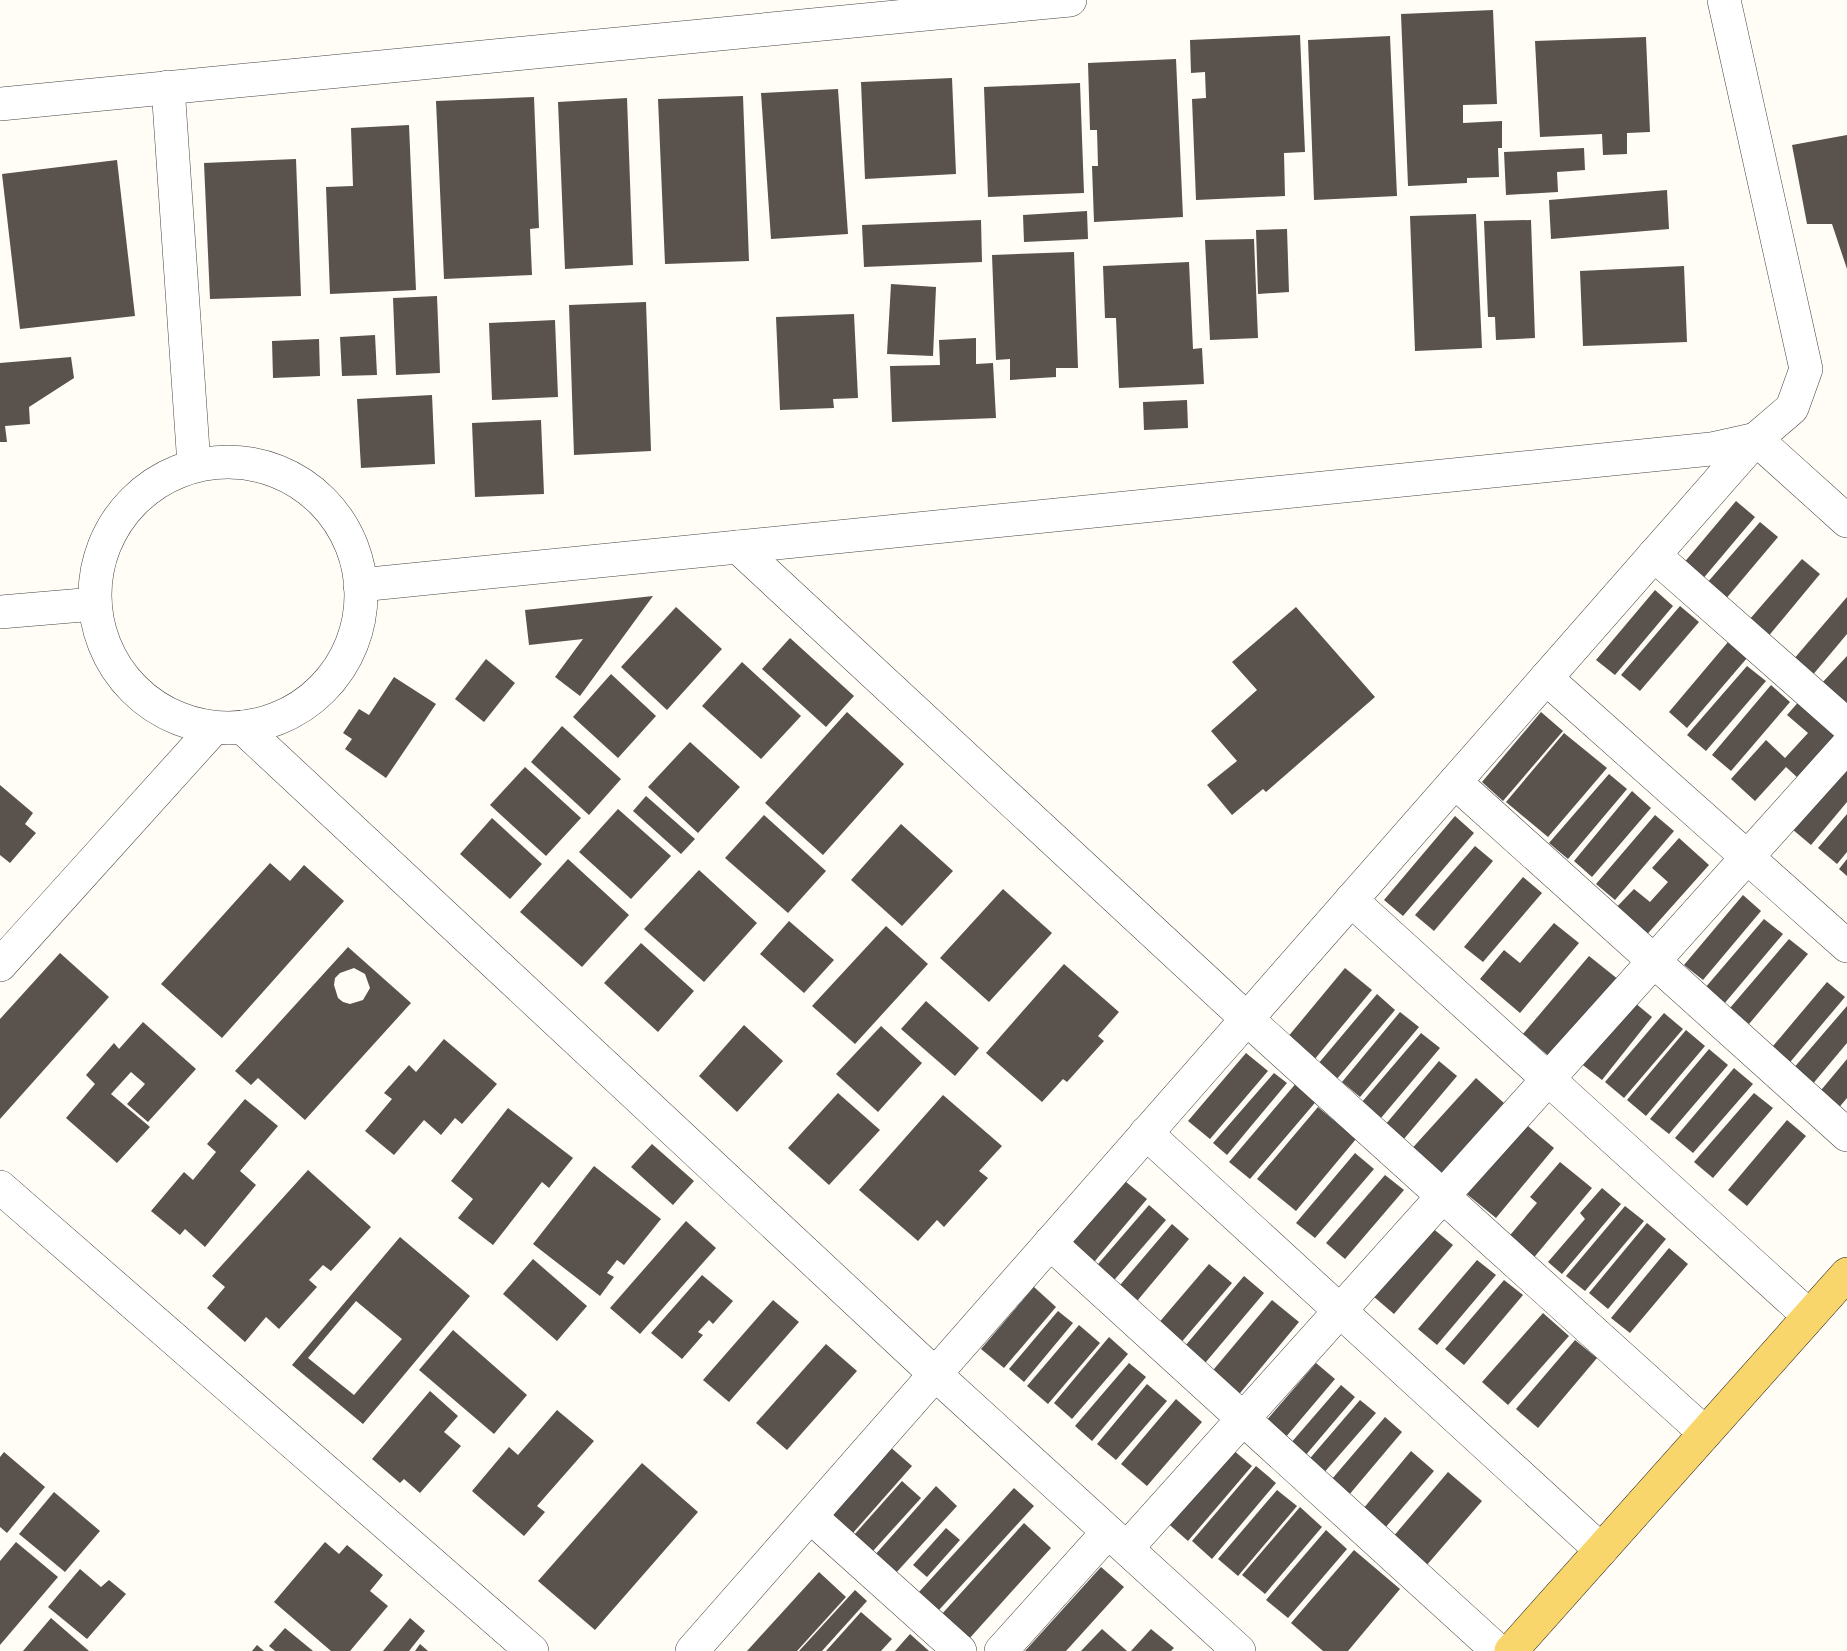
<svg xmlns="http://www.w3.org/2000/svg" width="1847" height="1651" viewBox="0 0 1847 1651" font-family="'IBM Plex Serif',serif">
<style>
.building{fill:#5a524d;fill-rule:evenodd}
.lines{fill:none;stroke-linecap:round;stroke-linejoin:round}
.minor-casing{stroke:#444;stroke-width:34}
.major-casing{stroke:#222;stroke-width:34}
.minor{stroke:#fff;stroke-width:33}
.major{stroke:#f9d66b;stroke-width:33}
</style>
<rect width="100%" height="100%" fill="#fffdf5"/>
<g class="building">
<polygon points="1493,10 1497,104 1463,105 1463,123 1502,121 1502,148 1498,148 1499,177 1467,178 1467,183 1408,186 1401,14"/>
<polygon points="1300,35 1305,152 1284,153 1285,196 1196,200 1192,99 1206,98 1205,72 1191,73 1190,40"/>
<polygon points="1390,36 1397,196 1314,200 1308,40"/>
<polygon points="1646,37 1650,132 1627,133 1627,154 1603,155 1602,134 1540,137 1535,41"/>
<polygon points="1176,59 1183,217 1094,222 1092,166 1098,166 1097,130 1090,130 1088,63"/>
<polygon points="952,78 956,174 865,179 861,82"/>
<polygon points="1080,83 1084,193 988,197 984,87"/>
<polygon points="838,89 848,234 771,239 761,93"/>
<polygon points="743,96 749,261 665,264 658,99"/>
<polygon points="534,97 539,228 530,229 532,275 444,279 436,101"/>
<polygon points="627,98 633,265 565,269 558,102"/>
<polygon points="409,125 416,290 330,294 326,187 353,186 351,128"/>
<polygon points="1847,135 1847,269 1832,224 1807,224 1792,145"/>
<polygon points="1584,148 1585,170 1557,172 1558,192 1506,195 1504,152"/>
<polygon points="296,159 301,296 210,299 204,163"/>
<polygon points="117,160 135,316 20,329 2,174"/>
<polygon points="1667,190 1669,229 1551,239 1549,200"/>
<polygon points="1087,211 1088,239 1024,242 1023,215"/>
<polygon points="1476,214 1482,348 1415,351 1410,216"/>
<polygon points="981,220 982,262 864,267 862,225"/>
<polygon points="1531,220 1535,338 1496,340 1495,317 1488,317 1484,221"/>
<polygon points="1287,229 1289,292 1258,294 1256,230"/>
<polygon points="1254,239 1258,338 1210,340 1205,240"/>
<polygon points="1074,252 1078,368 1056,368 1056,377 1010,380 1010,359 996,360 992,255"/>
<polygon points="1189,262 1193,349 1202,348 1204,384 1119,388 1116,318 1105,318 1103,266"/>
<polygon points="1684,266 1687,342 1583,346 1580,271"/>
<polygon points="891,284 936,287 933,356 887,354"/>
<polygon points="437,296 440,373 396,375 393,298"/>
<polygon points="646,302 651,451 574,455 569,305"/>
<polygon points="854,314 858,398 833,399 834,408 780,410 776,317"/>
<polygon points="555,320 558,397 492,400 489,323"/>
<polygon points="375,335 377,375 342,376 340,337"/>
<polygon points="976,338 976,364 993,363 996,418 892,422 890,366 940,365 939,340"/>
<polygon points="319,339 320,376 273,378 272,341"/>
<polygon points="71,357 74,378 29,407 30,424 5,426 7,442 0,442 0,363"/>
<polygon points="432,395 435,464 361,468 357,399"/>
<polygon points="1187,400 1188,428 1144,430 1143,402"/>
<polygon points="541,420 544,494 475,497 472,423"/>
<polygon points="1736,501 1755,517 1696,587 1677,571"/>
<polygon points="1760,522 1778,537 1719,607 1700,591"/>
<polygon points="1802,559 1820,574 1762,644 1743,627"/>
<polygon points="1655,590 1673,606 1615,675 1596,660"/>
<polygon points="653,596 580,696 555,677 583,639 529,645 525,610"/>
<polygon points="1847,597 1847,634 1806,683 1787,667"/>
<polygon points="1680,606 1699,622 1640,691 1621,675"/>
<polygon points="676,607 722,649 667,710 621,667"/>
<polygon points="1296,607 1375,697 1266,792 1263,789 1232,815 1207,785 1237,761 1211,731 1257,690 1232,662"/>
<polygon points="790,638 854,696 826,727 762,669"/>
<polygon points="1728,642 1747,658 1687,728 1669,712"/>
<polygon points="1847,656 1847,707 1821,684"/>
<polygon points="486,659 515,683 484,722 455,699"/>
<polygon points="742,662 801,716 761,759 702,706"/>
<polygon points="1747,666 1766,681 1706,751 1687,735"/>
<polygon points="611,674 656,716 618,758 573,717"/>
<polygon points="394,677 436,704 386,778 345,749 352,739 343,733 359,709 369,715"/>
<polygon points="1771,685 1790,702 1731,771 1712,755"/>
<polygon points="1801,699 1840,734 1799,779 1786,767 1755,801 1731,779 1766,740 1785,758 1808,733 1787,715"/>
<polygon points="847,712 904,764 823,855 765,803"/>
<polygon points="1541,712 1563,731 1503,801 1482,782"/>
<polygon points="562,726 621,779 589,815 531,762"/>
<polygon points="1564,733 1607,768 1548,837 1506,802"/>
<polygon points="690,742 740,787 698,833 648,787"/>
<polygon points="1847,764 1847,802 1811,845 1792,829"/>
<polygon points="525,767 581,818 546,856 490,805"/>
<polygon points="1609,774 1627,789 1568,859 1549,843"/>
<polygon points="0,785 33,813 25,824 36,833 10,863 0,855"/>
<polygon points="1632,791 1651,808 1592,877 1574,861"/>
<polygon points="646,796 695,839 681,854 633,811"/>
<polygon points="618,809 671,856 631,899 579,852"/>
<polygon points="1847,814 1847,852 1837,864 1818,848"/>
<polygon points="764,815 826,871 788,913 725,858"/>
<polygon points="1655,815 1674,831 1615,900 1596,884"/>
<polygon points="1455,816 1474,833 1403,916 1384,900"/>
<polygon points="492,818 542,864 510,899 460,854"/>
<polygon points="901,824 953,871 902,926 851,880"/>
<polygon points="1679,838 1709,865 1642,940 1611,913 1634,889 1650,902 1668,882 1652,868"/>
<polygon points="1475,846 1493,861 1434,931 1415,915"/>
<polygon points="568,859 629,915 582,967 520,912"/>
<polygon points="1847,859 1847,876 1839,869"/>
<polygon points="270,863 290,881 304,865 344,901 222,1038 161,984"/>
<polygon points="699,870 757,923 704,982 644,929"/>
<polygon points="1523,877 1542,893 1483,962 1464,947"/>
<polygon points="1003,889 1052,933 989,1002 940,958"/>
<polygon points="1743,895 1761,911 1703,980 1684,965"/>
<polygon points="1764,919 1783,934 1724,1004 1705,988"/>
<polygon points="789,921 834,960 804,993 760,954"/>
<polygon points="1554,923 1579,943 1520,1013 1480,979 1504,950 1520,963"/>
<polygon points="886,926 928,964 855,1044 812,1006"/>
<polygon points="1789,939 1808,954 1749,1024 1730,1008"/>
<polygon points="641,943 694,991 658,1032 604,983"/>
<path d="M 348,947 L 411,1003 L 305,1120 L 258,1078 L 251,1085 L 235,1071 ZM 354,968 L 365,974 L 370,988 L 363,1000 L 350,1004 L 343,1002 L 338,998 L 334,985 L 335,978 L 340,973 Z"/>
<polygon points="60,953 109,997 0,1119 0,1019"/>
<polygon points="1589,956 1619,980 1552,1059 1523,1034"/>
<polygon points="1064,964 1119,1012 1098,1036 1104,1041 1067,1082 1063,1079 1042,1102 986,1053"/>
<polygon points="1345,968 1372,990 1314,1060 1287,1038"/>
<polygon points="1827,982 1845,997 1786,1067 1768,1052"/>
<polygon points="1377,994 1395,1010 1336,1080 1318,1064"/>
<polygon points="1629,998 1652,1017 1602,1080 1579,1062"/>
<polygon points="926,1001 979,1048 955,1076 901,1029"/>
<polygon points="1847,1006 1847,1043 1811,1086 1792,1070"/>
<polygon points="1400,1012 1419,1027 1360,1097 1342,1082"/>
<polygon points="1664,1013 1683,1029 1624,1098 1605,1082"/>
<polygon points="143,1022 196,1069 148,1122 127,1104 145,1084 131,1072 111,1094 150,1127 117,1163 66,1118 95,1084 86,1075 114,1043 119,1049"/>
<polygon points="744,1025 783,1061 737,1112 699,1076"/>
<polygon points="881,1026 922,1063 878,1112 836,1074"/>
<polygon points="1686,1030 1705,1046 1646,1116 1627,1100"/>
<polygon points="1421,1033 1440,1048 1381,1118 1362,1102"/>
<polygon points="444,1039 497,1084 462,1124 455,1118 441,1135 424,1120 394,1155 365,1131 392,1099 384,1093 409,1065 416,1072"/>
<polygon points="1709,1049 1728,1065 1669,1134 1650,1119"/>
<polygon points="1246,1053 1268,1071 1210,1139 1188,1121"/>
<polygon points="1847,1059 1847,1098 1836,1111 1817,1095"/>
<polygon points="1439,1061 1457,1076 1398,1146 1380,1131"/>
<polygon points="1734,1068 1753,1084 1693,1153 1675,1138"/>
<polygon points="1274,1073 1287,1083 1227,1155 1213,1143"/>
<polygon points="1476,1078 1504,1103 1435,1180 1407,1154"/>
<polygon points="1298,1081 1319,1098 1250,1179 1229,1162"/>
<polygon points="838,1093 880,1130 829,1185 788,1148"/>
<polygon points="1754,1093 1773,1108 1713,1178 1694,1162"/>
<polygon points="943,1095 1002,1146 979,1171 988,1178 944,1227 937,1220 918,1241 859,1190"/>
<polygon points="245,1099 278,1126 240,1171 256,1185 205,1247 185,1229 180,1235 151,1211 184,1172 193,1180 216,1152 207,1144"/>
<polygon points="1318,1107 1356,1139 1296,1211 1257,1179"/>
<polygon points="508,1108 573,1158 549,1188 542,1182 493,1245 458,1218 473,1199 451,1181"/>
<polygon points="1787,1120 1806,1136 1747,1206 1728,1190"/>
<polygon points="1522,1121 1554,1148 1496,1218 1463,1191"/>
<polygon points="652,1144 694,1181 673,1205 631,1167"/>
<polygon points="1355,1153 1374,1169 1315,1238 1296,1223"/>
<polygon points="1560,1162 1592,1188 1531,1261 1506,1240 1537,1203 1530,1197"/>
<polygon points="594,1166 661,1219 624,1265 617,1260 607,1273 614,1277 600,1296 533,1244"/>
<polygon points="308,1170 371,1227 331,1271 323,1265 309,1280 317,1287 279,1329 266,1317 245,1342 207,1308 225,1287 212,1276"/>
<polygon points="1385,1175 1404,1190 1345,1259 1326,1243"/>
<polygon points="1120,1177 1147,1199 1084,1274 1057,1251"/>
<polygon points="1602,1188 1621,1204 1562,1274 1548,1262 1585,1219 1580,1213"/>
<polygon points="1149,1205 1166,1220 1103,1293 1086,1278"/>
<polygon points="1625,1206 1644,1221 1585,1291 1566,1276"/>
<polygon points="686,1221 716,1248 640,1334 610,1308"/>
<polygon points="1425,1222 1453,1245 1394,1314 1366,1290"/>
<polygon points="1647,1223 1666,1239 1608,1309 1589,1293"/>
<polygon points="1172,1224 1189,1239 1127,1313 1109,1298"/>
<path d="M 400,1237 L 470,1296 L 363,1424 L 292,1365 ZM 356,1301 L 402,1339 L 354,1395 L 308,1358 Z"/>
<polygon points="1669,1248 1688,1264 1630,1333 1611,1318"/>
<polygon points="533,1259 587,1306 557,1341 503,1294"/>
<polygon points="1477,1260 1496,1275 1437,1345 1418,1329"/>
<polygon points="1209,1264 1232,1283 1173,1352 1151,1332"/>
<polygon points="702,1275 733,1301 713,1324 709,1320 698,1332 703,1335 682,1359 651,1333"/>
<polygon points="1244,1276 1264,1293 1195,1375 1175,1358"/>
<polygon points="1504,1280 1523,1295 1464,1365 1445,1349"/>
<polygon points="1034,1287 1056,1307 1004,1368 981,1349"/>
<polygon points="773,1300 799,1322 729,1402 703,1380"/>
<polygon points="1272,1300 1299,1322 1231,1404 1204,1381"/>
<polygon points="1058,1311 1073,1323 1024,1382 1009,1369"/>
<polygon points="1543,1313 1569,1336 1508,1405 1482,1382"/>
<polygon points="1079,1325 1100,1343 1048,1404 1027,1386"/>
<polygon points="453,1330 527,1395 494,1434 419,1370"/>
<polygon points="1109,1337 1128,1354 1072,1419 1054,1403"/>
<polygon points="1575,1340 1597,1358 1538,1428 1516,1409"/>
<polygon points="826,1344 857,1371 787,1450 756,1423"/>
<polygon points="1129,1363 1146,1377 1092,1441 1075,1426"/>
<polygon points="1316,1363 1335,1379 1285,1438 1265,1422"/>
<polygon points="1147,1384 1167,1401 1116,1460 1097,1444"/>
<polygon points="1341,1385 1355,1397 1299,1463 1284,1451"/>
<polygon points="430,1391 458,1416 444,1432 461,1446 420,1493 404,1479 400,1483 372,1459"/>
<polygon points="1176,1399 1202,1422 1147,1486 1121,1464"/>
<polygon points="1360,1400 1376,1413 1315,1483 1300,1470"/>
<polygon points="557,1410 594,1441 537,1506 545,1512 524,1536 472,1491 509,1447 518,1455"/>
<polygon points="1385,1417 1402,1432 1338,1508 1320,1493"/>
<polygon points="1226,1444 1252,1466 1188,1541 1163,1519"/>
<polygon points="888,1445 912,1466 845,1542 820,1519"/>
<polygon points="1411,1451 1434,1471 1385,1528 1363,1509"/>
<polygon points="4,1452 45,1487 7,1533 0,1527 0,1457"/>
<polygon points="642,1463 698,1512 595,1630 538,1581"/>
<polygon points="1256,1466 1276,1483 1212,1559 1192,1541"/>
<polygon points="1448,1472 1482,1501 1420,1573 1387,1544"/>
<polygon points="902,1481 921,1498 873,1551 854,1535"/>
<polygon points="936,1486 957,1506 894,1575 874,1556"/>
<polygon points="1014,1488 1034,1506 928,1622 908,1604"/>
<polygon points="1277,1490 1297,1506 1238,1576 1218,1559"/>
<polygon points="54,1492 100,1531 65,1572 19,1534"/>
<polygon points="1300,1507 1322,1527 1265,1594 1242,1575"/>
<polygon points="1024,1523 1051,1548 959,1650 932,1625"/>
<polygon points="946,1528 960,1540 927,1577 913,1565"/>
<polygon points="1326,1530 1347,1549 1288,1618 1266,1600"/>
<polygon points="16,1542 58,1577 0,1645 0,1561"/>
<polygon points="325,1542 339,1554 347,1545 383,1575 370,1591 388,1606 350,1651 331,1651 274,1602"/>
<polygon points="1354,1550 1400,1589 1348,1651 1323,1651 1291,1623"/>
<polygon points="1101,1567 1124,1587 1066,1651 1025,1651"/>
<polygon points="80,1569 101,1587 109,1580 126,1594 87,1639 48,1607"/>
<polygon points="819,1572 846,1597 797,1651 747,1651"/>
<polygon points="855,1590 867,1601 822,1651 799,1651"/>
<polygon points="861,1612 892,1639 881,1651 826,1651"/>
<polygon points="51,1618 89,1651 23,1651"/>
<polygon points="410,1618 425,1631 409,1651 383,1651"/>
<polygon points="285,1628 313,1651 275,1651 269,1646"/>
<polygon points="1102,1629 1127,1651 1081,1651"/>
<polygon points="1151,1629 1174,1648 1171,1651 1131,1651"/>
<polygon points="910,1634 929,1651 895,1651"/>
<polygon points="420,1644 428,1651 415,1651"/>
<polygon points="257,1645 264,1651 252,1651"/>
</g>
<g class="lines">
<defs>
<g id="minor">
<polyline points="168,87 194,465"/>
<polyline points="0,104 1070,0"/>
<polyline points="1756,439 1847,521"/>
<circle cx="228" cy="595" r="133"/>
<polyline points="738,547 1247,1019 1705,1433"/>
<polyline points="1654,555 1847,725"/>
<polyline points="360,585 1711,449 1756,439"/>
<polyline points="0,612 95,604"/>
<polyline points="1546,678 1847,946"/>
<polyline points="242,727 935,1374 1239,1651"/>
<polyline points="1455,782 1847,1135"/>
<polyline points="1351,900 1809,1316"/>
<polyline points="0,965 213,729"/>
<polyline points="1146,1133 1601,1550"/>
<polyline points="0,1187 532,1651"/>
<polyline points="1050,1243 1498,1651"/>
<polyline points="811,1517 960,1651"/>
<polyline points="1127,1548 1847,746"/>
<polyline points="692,1651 1756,439 1792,408 1806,369 1724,0"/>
<polyline points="1001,1651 1108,1532"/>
</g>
<polyline id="major" points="1511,1651 1847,1274"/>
</defs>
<use href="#minor" class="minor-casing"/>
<use href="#major" class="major-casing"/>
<use href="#minor" class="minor"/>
<use href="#major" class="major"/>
</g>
</svg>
